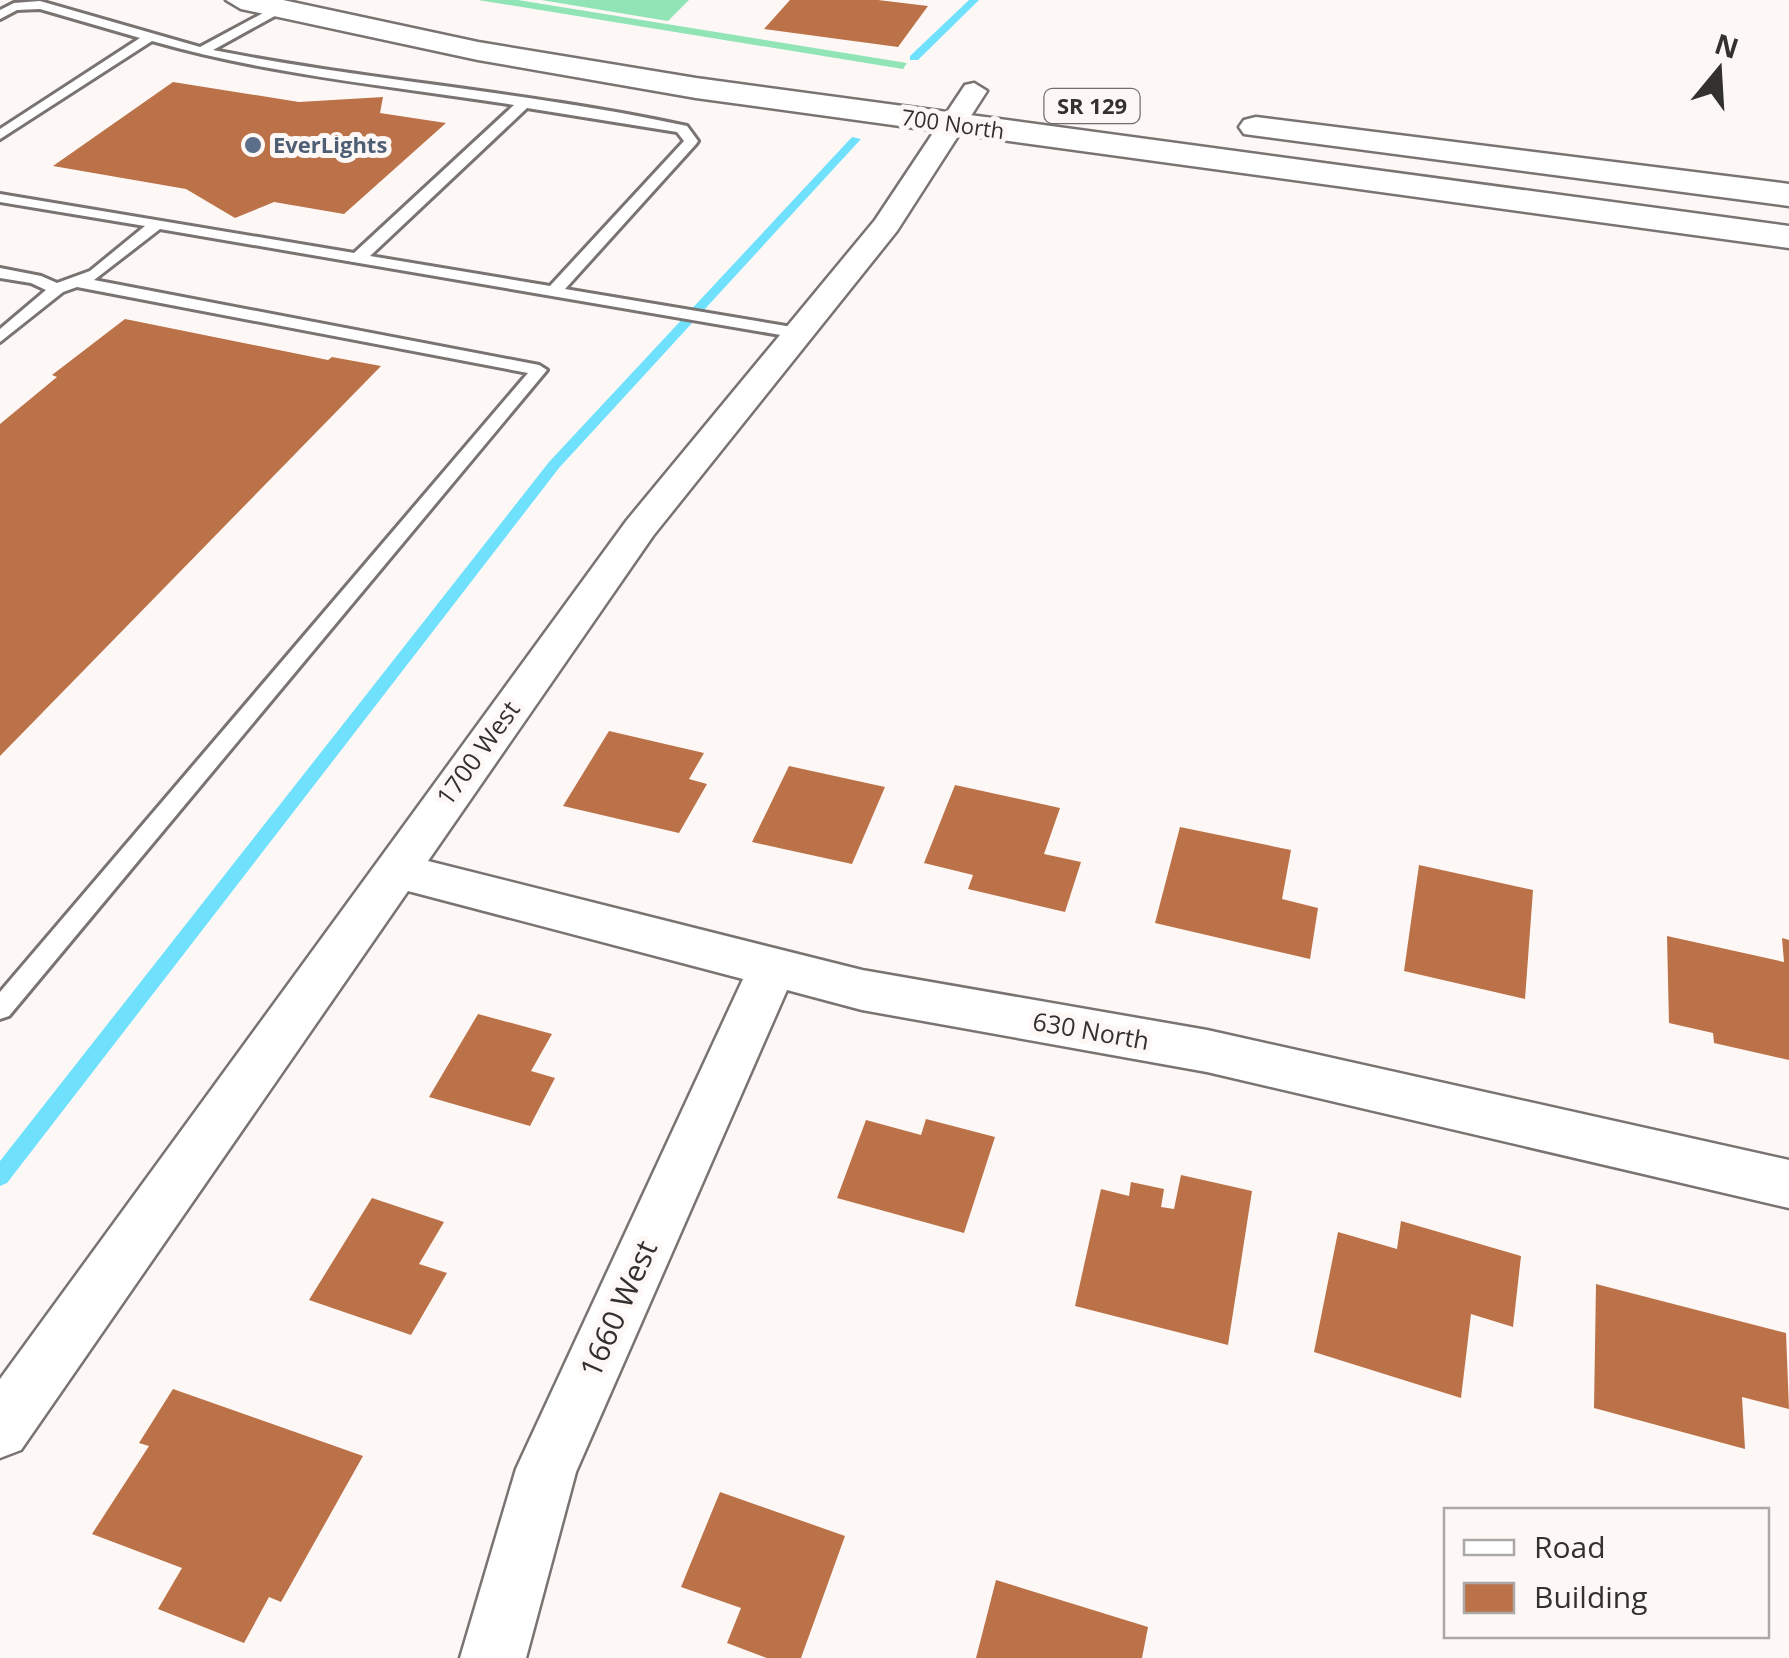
<svg xmlns="http://www.w3.org/2000/svg" width="1789" height="1658" viewBox="0 0 1789 1658" font-family="'Open Sans',sans-serif">
<style>
.green{fill:#91e4b5}
.lines{fill:none;stroke-linecap:round;stroke-linejoin:round}
.stream{fill:#70e1fd;fill-rule:evenodd}
.building{fill:#bc7248}
.lane-casing{stroke:#797472;stroke-width:6}
.street-casing{stroke:#797472;stroke-width:5}
.primary-casing{stroke:#797472;stroke-width:5}
.lane{fill:#fff;fill-rule:evenodd}
.street{fill:#fff;fill-rule:evenodd}
.primary{fill:#fff;fill-rule:evenodd}
.service-dot{fill:#5c6f8a;stroke:#fdf8f5;stroke-width:4}
.labels{text-anchor:middle;stroke-width:10;stroke-linejoin:round;paint-order:stroke}
.shield{fill:#fdf8f5;stroke:#706d6b;stroke-width:2.5}
.shield-label{font-size:22px;font-weight:bold;fill:#333130}
.far-street-label{font-size:22px;fill:#333130;stroke:#fdf8f5}
.far-service-label{font-size:22px;font-weight:bold;fill:#4e5e75;stroke:#fdf8f5;text-anchor:start}
.street-label{font-size:25px;fill:#333130;stroke:#fdf8f5}
.near-street-label{font-size:30px;fill:#333130;stroke:#fdf8f5}
</style>
<rect width="100%" height="100%" fill="#fdf8f5"/>
<g class="green">
<polygon points="478,0 518,0 907,63 903,69"/>
<polygon points="541,0 689,0 668,21"/>
</g>
<g class="lines">
<g class="stream">
<polygon points="969,0 979,0 918,60 910,60 910,56"/>
<polygon points="852,137 861,139 559,468 7,1183 0,1186 0,1161 549,462"/>
</g>
</g>
<g class="building">
<polygon points="790,0 878,0 928,6 898,47 764,29"/>
<polygon points="173,82 299,102 383,97 380,113 446,123 344,214 274,202 235,218 186,189 53,166"/>
<polygon points="125,319 328,360 332,357 381,366 0,756 0,424 57,377 52,375"/>
<polygon points="609,731 704,753 689,779 707,784 679,833 563,806"/>
<polygon points="789,766 885,787 852,864 752,842"/>
<polygon points="955,785 1060,808 1044,854 1081,862 1065,912 968,889 973,875 924,863"/>
<polygon points="1180,827 1291,850 1282,899 1318,908 1310,959 1155,923"/>
<polygon points="1419,865 1533,890 1525,999 1404,971"/>
<polygon points="1667,936 1784,962 1782,938 1789,940 1789,1060 1714,1043 1713,1033 1669,1023"/>
<polygon points="478,1014 552,1034 531,1071 555,1078 530,1126 429,1097"/>
<polygon points="926,1119 995,1137 964,1233 837,1198 866,1120 921,1135"/>
<polygon points="1181,1175 1252,1191 1228,1345 1075,1306 1101,1189 1129,1196 1131,1182 1164,1189 1161,1207 1174,1209"/>
<polygon points="372,1198 444,1222 419,1264 447,1273 411,1335 309,1300"/>
<polygon points="1401,1221 1521,1256 1513,1327 1471,1314 1461,1398 1314,1352 1338,1232 1397,1249"/>
<polygon points="1596,1284 1786,1333 1789,1409 1742,1397 1745,1449 1594,1408"/>
<polygon points="173,1389 363,1456 281,1602 269,1597 244,1643 158,1609 182,1568 92,1534 149,1446 139,1443"/>
<polygon points="720,1492 845,1536 801,1658 767,1658 727,1643 741,1608 681,1587"/>
<polygon points="996,1580 1148,1627 1142,1658 976,1658"/>
</g>
<g class="lines">
<defs>
<path id="lane" d="M 40,1 L 200,47 L 278,5 L 282,6 L 282,12 L 213,50 C 370,81 531,92 687,126 L 698,141 L 696,144 L 565,289 L 798,328 L 806,333 L 798,338 L 160,229 L 94,280 L 539,365 L 547,370 L 9,1016 L 0,1019 L 0,992 L 528,373 L 77,287 L 63,292 L 0,342 L 0,329 L 46,290 L 31,283 L 0,278 L 0,268 L 41,276 L 57,283 L 90,271 L 145,226 L 0,202 L 0,194 L 354,253 L 514,105 C 393,86 270,75 152,41 L 0,139 L 0,129 L 140,38 L 40,9 L 17,10 L 0,19 L 0,10 L 14,3 ZM 527,108 L 677,132 L 684,141 L 550,286 L 370,256 Z"/>
<polygon id="street" points="974,83 987,91 897,231 653,536 428,861 862,970 1207,1030 1789,1160 1789,1208 1207,1072 862,1010 787,990 576,1472 526,1658 460,1658 516,1469 743,979 408,891 21,1450 0,1458 0,1379 627,520 875,220 965,85"/>
<g id="primary">
<polygon points="226,0 283,0 478,42 696,78 1789,226 1789,248 696,98 478,60 241,9"/>
<polygon points="1256,117 1789,184 1789,206 1244,134 1239,127 1244,120"/>
</g>
</defs>
<use href="#lane" class="lane-casing"/>
<use href="#street" class="street-casing"/>
<use href="#primary" class="primary-casing"/>
<use href="#lane" class="lane"/>
<use href="#street" class="street"/>
<use href="#primary" class="primary"/>
</g>
<circle class="service-dot" cx="253" cy="145" r="10"/>
<g class="labels">
<rect class="shield" x="1044.5" y="89" width="95" height="34" rx="8"/>
<g class="shield-label">
<text x="1092" y="114">SR 129</text>
</g>
<g class="far-street-label">
<text transform="translate(953 124) rotate(8)" y="8">700 North</text>
</g>
<g class="far-service-label">
<text x="273" y="153">EverLights</text>
</g>
<g class="street-label">
<text transform="translate(478 753) rotate(-54)" y="9">1700 West</text>
<text transform="translate(1091 1031) rotate(10)" y="9">630 North</text>
</g>
<g class="near-street-label">
<text transform="translate(619 1309) rotate(-66)" y="10">1660 West</text>
</g>
</g>
<rect x="1444" y="1508" width="325" height="130" fill="#fdf8f5" stroke="#aca8a6" stroke-width="2.5"/>
<rect x="1464" y="1540" width="50" height="15" fill="#ffffff" stroke="#aca8a6" stroke-width="2.5"/>
<text x="1534" y="1558" font-size="30" fill="#333130">Road</text>
<rect x="1464" y="1583" width="50" height="30" fill="#bc7248" stroke="#aca8a6" stroke-width="2.5"/>
<text x="1534" y="1608" font-size="30" fill="#333130">Building</text>
<g transform="translate(1719 70) rotate(18)" stroke="#fdf8f5" stroke-width="8" paint-order="stroke">
<path d="M0-8L18 38L0 25L-18 38Z" fill="#333130"/>
<text y="-15" font-size="28" font-weight="bold" text-anchor="middle" fill="#333130">N</text>
</g>
</svg>
